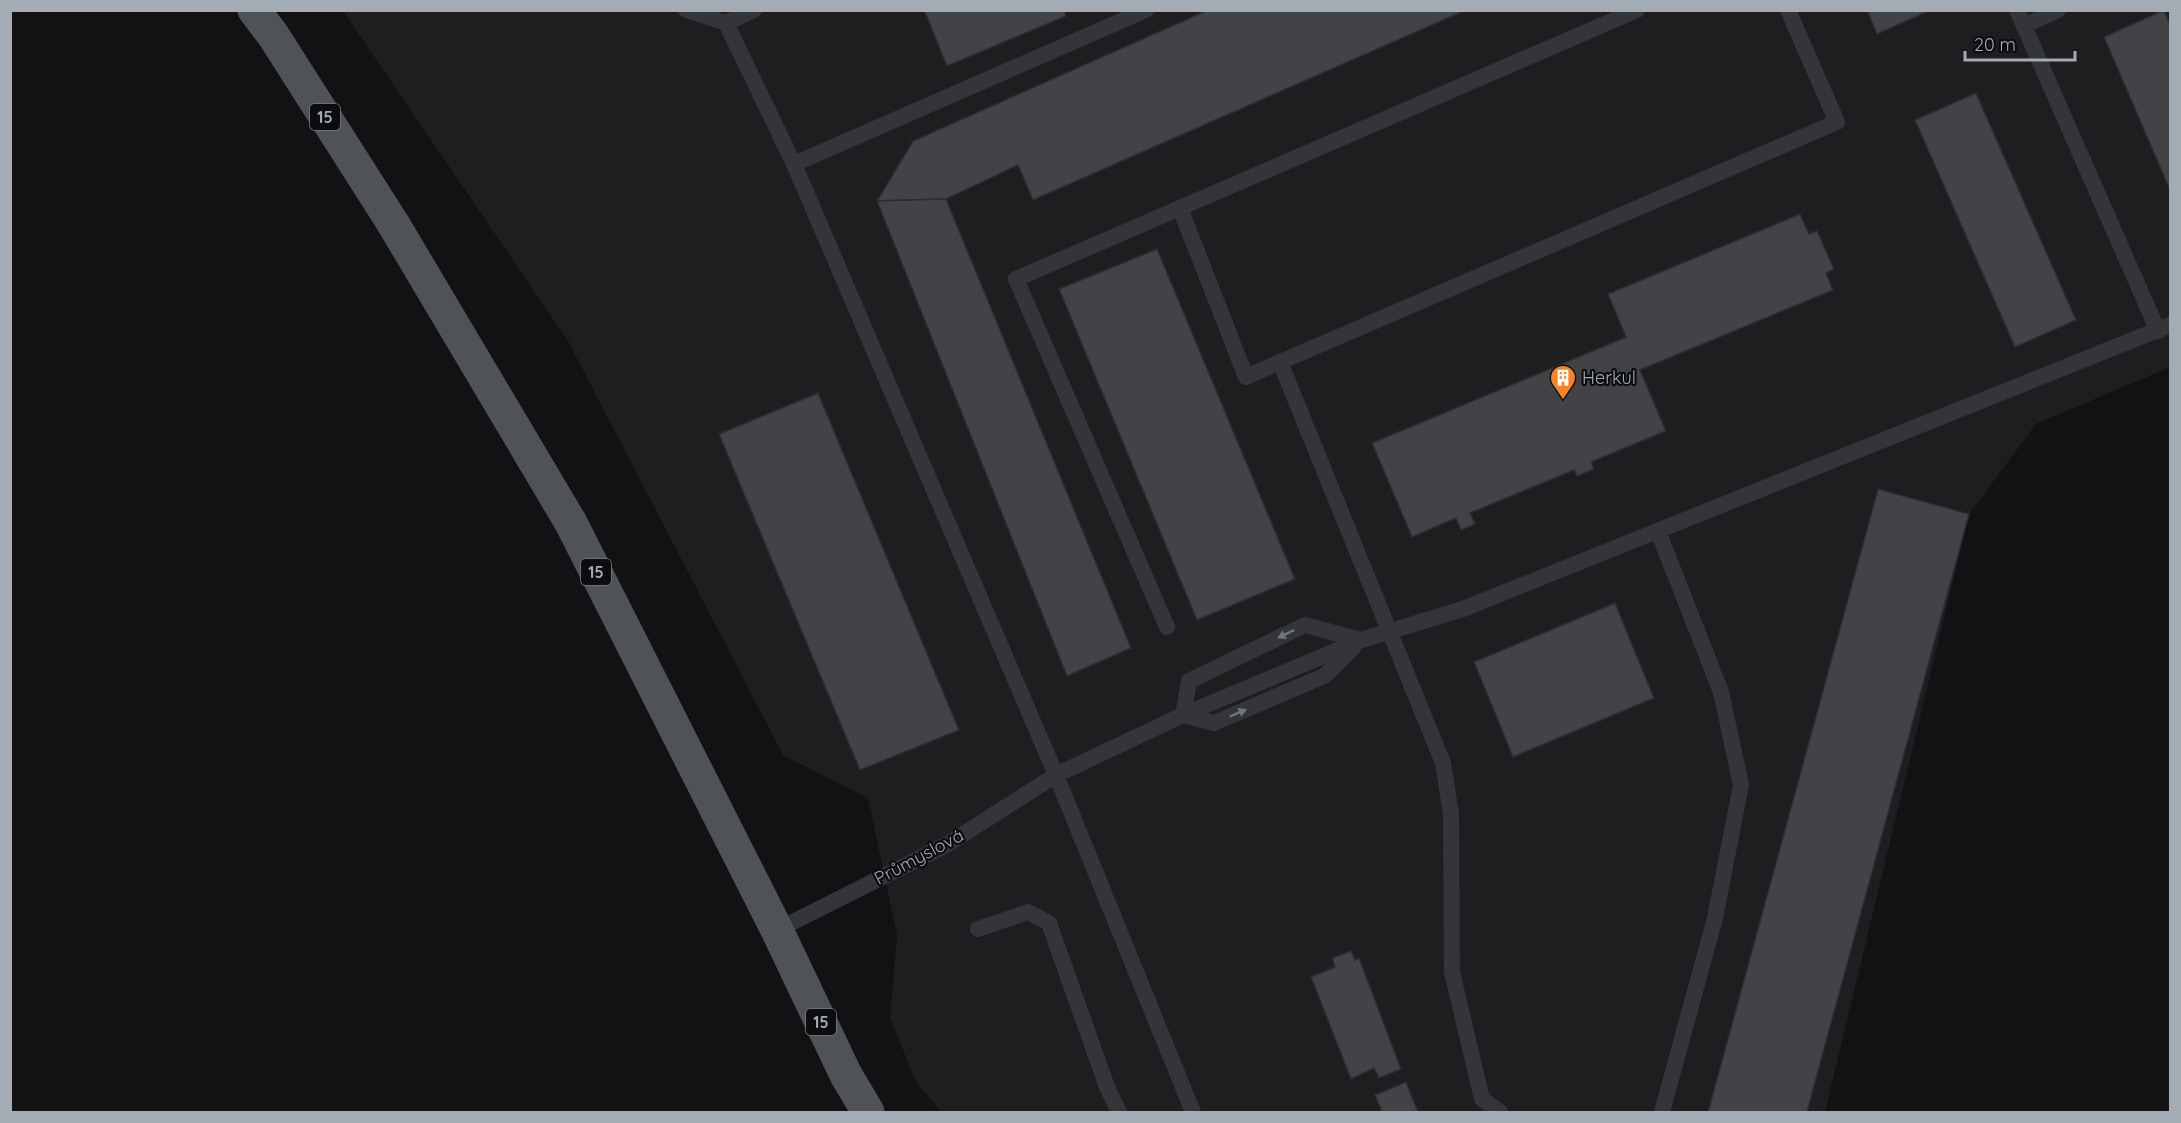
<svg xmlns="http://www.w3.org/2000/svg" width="2181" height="1123" viewBox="0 0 2181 1123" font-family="Quicksand,sans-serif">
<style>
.built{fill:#1e1e21}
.building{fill:#414347;stroke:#2c2d30;stroke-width:1.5}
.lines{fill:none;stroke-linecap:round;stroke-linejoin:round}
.lane{stroke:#333539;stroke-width:16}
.primary{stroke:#4f5358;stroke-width:33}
.oneway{fill:#71767d}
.labels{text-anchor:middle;stroke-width:4.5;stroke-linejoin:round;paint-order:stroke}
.shield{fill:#0d0d0f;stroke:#767c83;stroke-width:1.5}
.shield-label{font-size:16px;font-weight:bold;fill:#a3acb5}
.poi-label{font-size:18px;fill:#a3acb5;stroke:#0d0d0f;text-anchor:start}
.street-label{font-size:18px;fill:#a3acb5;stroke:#0d0d0f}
</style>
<rect width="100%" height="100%" fill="#121214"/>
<polygon class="built" points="343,11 2170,11 2170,367 2036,424 1969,514 1825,1112 941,1112 915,1080 890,1017 897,935 868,798 783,755 568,341"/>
<g class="building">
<polygon points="924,10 1064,10 1066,16 947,66"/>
<polygon points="1208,10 1466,10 1033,200 1018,165 946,199 877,201 913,141"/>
<polygon points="1867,10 1931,10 1877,34"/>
<polygon points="2164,10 2170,25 2170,190 2104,37"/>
<polygon points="1976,93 2076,320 2015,347 1915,120"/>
<polygon points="946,199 1131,648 1067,676 877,201"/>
<polygon points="1800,214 1809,234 1817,231 1834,269 1826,273 1833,290 1640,370 1666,431 1591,462 1594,469 1577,476 1574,470 1470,513 1475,524 1461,530 1456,518 1412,537 1372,443 1626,337 1608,294"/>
<polygon points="1157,249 1295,579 1197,620 1059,289"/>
<polygon points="818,393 959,730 860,770 719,434"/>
<polygon points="1878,489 1969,514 1807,1112 1708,1112"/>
<polygon points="1615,603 1654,698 1513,757 1474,662"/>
<polygon points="1351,951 1355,960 1359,958 1401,1069 1379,1078 1374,1068 1351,1079 1311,977 1335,967 1332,958"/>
<polygon points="1406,1082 1418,1112 1382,1112 1375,1095"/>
</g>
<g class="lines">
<g class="lane">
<polyline points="686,10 726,23"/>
<polyline points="754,10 726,23 794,164 1056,775 1193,1112"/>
<polyline points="2017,10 2158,331"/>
<polyline points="2024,26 2058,10"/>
<polyline points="794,164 1146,10"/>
<polyline points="1180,208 1246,377 1280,362"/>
<polyline points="1658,531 1721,692 1741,785 1715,918 1662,1112"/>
<polyline points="1167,627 1016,279 1637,10"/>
<polyline points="1183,715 1189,681 1305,625 1361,640"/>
<polyline points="1183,715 1214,723 1324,676 1354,647"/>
<polyline points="978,929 1028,912 1049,923 1107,1087 1119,1112"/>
<polyline points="777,930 948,844 1056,775 1183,715 1361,640 1463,609 2170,325"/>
<polyline points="1500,1112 1482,1099 1452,972 1451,814 1443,763 1280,362 1837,122 1788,10"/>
</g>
<polyline class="primary" points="254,10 273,35 394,225 571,523 777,930 846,1075 868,1112"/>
</g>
<defs><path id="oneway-solid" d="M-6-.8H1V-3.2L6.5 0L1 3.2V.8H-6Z" transform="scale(1.5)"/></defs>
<g class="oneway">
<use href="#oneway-solid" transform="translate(1286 634) rotate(154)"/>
<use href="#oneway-solid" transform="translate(1238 713) rotate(-23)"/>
</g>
<defs>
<symbol id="building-pin" viewBox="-11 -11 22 30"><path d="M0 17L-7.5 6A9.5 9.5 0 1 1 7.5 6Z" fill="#f78327" stroke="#0d0d0f"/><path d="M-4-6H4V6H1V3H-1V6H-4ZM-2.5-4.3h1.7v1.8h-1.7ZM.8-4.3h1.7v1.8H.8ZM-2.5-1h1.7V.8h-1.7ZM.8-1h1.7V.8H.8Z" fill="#fff"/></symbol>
</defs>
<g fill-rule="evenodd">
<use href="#building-pin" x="1548" y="363" width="30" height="40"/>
</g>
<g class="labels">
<g class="shield">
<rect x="310" y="104" width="30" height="26" rx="4.5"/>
<rect x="581" y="559" width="30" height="26" rx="4.5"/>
<rect x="806" y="1009" width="30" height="26" rx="4.5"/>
</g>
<g class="shield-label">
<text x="325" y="123">15</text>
<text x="596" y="578">15</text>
<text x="821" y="1028">15</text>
</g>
<g class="poi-label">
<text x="1582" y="384">Herkul</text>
</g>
<g class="street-label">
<text transform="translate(919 857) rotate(-28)" y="6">Průmyslová</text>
</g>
</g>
<rect width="2181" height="1123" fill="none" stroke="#a3acb5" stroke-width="24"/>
<path d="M1965 51v9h110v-9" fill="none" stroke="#a3acb5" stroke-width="3"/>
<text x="1974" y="51" font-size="18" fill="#a3acb5" stroke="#0d0d0f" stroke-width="4.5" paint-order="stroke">20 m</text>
</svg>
